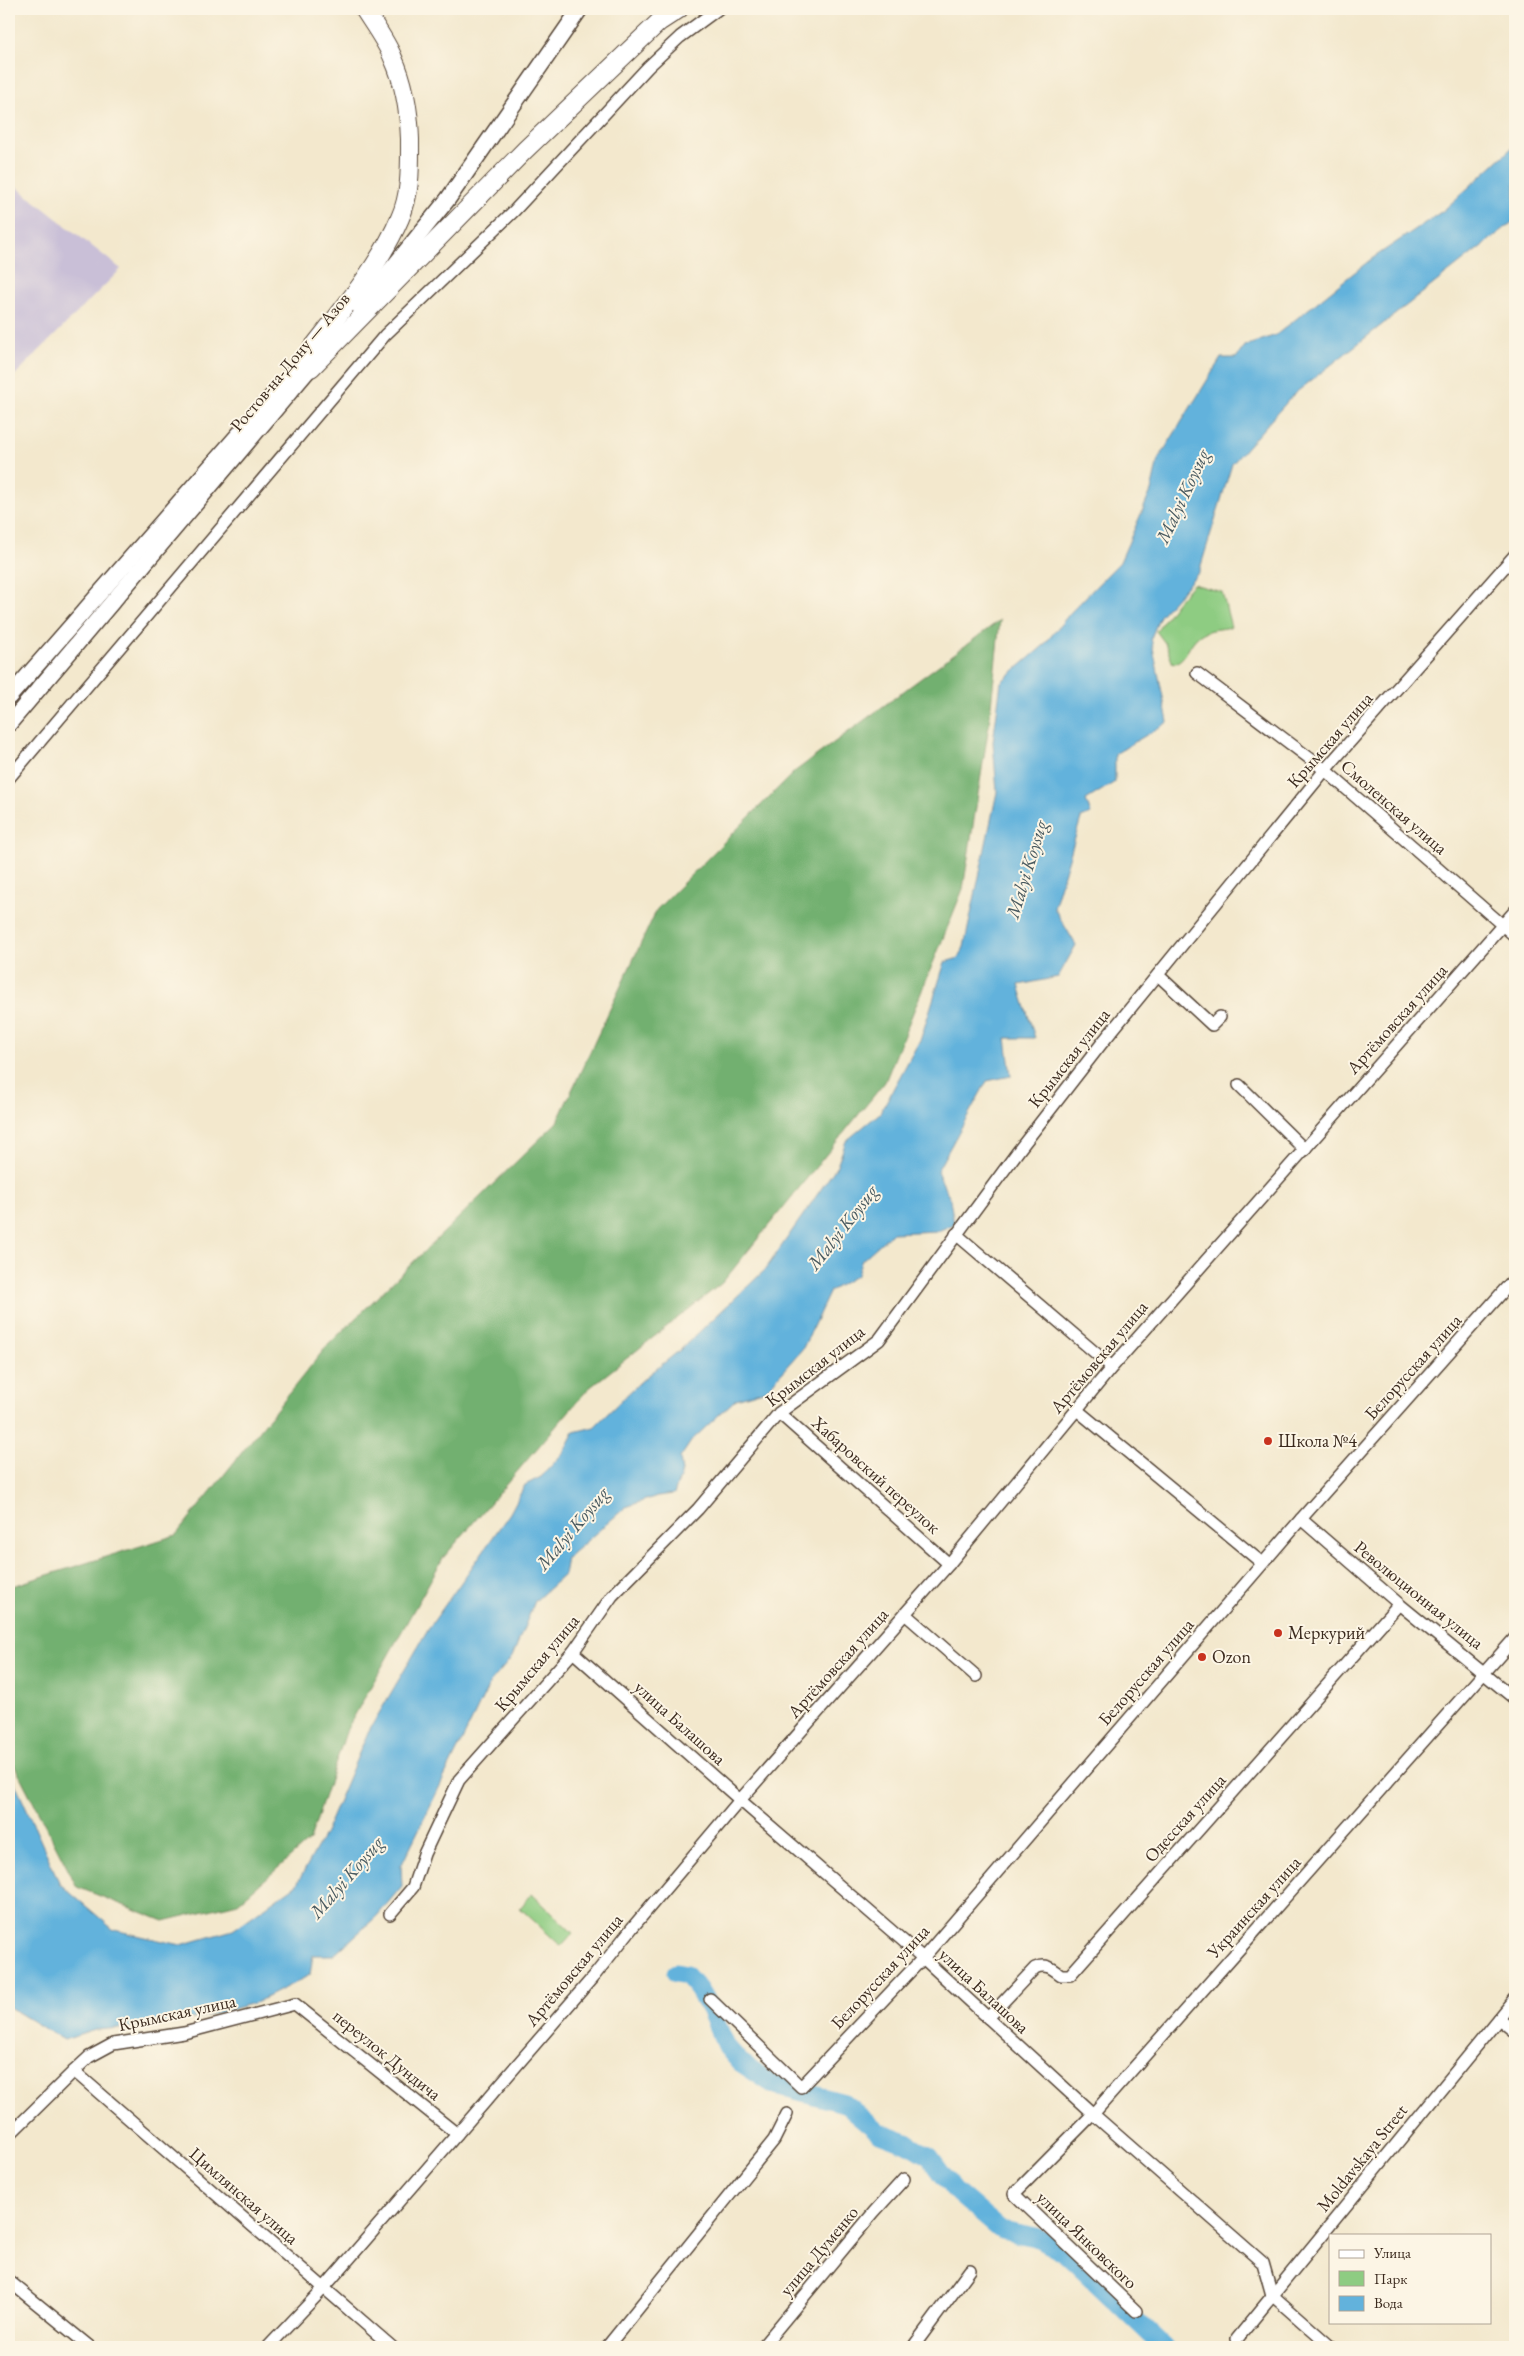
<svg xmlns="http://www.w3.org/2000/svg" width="1524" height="2356" viewBox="0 0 1524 2356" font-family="'EB Garamond',serif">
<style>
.industrial{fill:#c9bfd7}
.green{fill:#8ecc82;stroke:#647b50}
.forest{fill:#72b070;stroke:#566d47}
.water{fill:#62b2dc;stroke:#4e6e7d}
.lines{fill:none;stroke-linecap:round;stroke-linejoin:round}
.river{stroke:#62b2dc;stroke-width:19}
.minor-casing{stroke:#574638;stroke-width:14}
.major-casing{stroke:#574638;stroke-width:18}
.highway-casing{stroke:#574638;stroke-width:20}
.minor{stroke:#fff;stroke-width:11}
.major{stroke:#fff;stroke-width:15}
.highway{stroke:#fff;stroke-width:18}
.poi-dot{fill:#c8321e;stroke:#fcf5e5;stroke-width:2}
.labels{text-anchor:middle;stroke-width:4;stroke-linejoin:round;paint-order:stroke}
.street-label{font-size:18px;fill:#3b2a1e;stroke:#fcf5e5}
.poi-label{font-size:18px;fill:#3b2a1e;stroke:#fcf5e5;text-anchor:start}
.water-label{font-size:19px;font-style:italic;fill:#495a60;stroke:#fcf5e5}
</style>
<rect width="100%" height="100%" fill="#fcf5e5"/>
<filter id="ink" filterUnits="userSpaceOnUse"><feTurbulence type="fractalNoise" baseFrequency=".02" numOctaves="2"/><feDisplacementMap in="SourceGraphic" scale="10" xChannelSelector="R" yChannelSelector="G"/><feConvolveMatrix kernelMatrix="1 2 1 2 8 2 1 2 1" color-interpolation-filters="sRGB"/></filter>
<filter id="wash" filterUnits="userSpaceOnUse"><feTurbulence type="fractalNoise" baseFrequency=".0096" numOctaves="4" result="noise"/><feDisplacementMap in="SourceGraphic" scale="20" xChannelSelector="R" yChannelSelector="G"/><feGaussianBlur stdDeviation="1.12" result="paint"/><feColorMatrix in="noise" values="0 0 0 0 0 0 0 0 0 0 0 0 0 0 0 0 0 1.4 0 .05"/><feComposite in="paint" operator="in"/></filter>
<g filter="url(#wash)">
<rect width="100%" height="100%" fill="#f3e8cd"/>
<polygon class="industrial" points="9,181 121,269 9,381"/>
<g class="green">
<path d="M 1193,584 L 1222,592 L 1231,627 C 1219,630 1210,628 1200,635 C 1188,643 1188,659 1173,664 L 1165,643 L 1156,631 L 1177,602 Z"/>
<polygon points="532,1894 573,1933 561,1946 520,1908"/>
</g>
<polygon class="forest" points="1000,620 989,725 963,889 885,1082 722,1283 588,1389 443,1558 347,1729 310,1840 238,1903 164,1921 77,1887 9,1755 9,1587 176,1535 326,1347 557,1122 657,909 794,772"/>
<polygon class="water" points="1515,145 1515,220 1294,394 1232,464 1199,572 1160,616 1151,638 1168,722 1115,754 1115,782 1086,800 1091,814 1081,818 1054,908 1076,945 1058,977 1019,985 1035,1038 1006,1038 1011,1076 987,1081 937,1171 950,1199 954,1224 938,1231 892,1233 861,1261 857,1275 830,1291 803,1348 766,1390 736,1399 692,1440 680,1458 682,1472 674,1494 657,1496 626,1507 567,1558 564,1575 535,1601 512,1657 490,1683 401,1866 402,1886 377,1916 334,1955 313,1955 310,1975 257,2002 218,2013 172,2024 95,2030 64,2040 9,2007 9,1770 60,1884 114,1930 181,1945 233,1930 297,1884 325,1833 368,1732 431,1625 510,1513 525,1485 541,1477 563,1453 574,1432 594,1427 640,1382 680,1350 765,1270 837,1166 846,1141 880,1113 921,1038 945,962 959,958 964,947 997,792 993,742 1001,682 1043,646 1071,612 1120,562 1151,491 1158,460 1221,358 1236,358 1245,346 1276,335 1370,260 1444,210"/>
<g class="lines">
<polyline class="river" points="676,1973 686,1975 698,1989 710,2009 726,2046 740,2062 773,2084 844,2103 880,2133 909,2144 930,2157 954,2190 1001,2230 1036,2237 1063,2251 1164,2347"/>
</g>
</g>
<g filter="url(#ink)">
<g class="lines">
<defs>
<g id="minor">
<polyline points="1197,673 1325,770 1515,936"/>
<polyline points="9,778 385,335 514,211 648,67 680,37 718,9"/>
<polyline points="1158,975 1212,1025 1220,1017"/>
<polyline points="1239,1085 1305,1150"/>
<polyline points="956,1234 1112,1367"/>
<polyline points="1077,1410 1262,1563"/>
<polyline points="779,1413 949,1564"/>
<polyline points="1301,1519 1399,1604 1515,1699"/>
<polyline points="905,1614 976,1676"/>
<polyline points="573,1652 740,1800 923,1958 1093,2114 1263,2263 1272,2295 1331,2347"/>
<polyline points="390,1914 413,1887 424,1854 459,1780 573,1652 612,1596 698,1509 779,1413 879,1340 1019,1150 1102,1043 1325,770 1515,555"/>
<polyline points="710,1999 801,2087 923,1958 1301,1519 1515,1278"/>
<path d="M 988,2018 L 1035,1968 C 1046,1963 1052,1968 1061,1975 L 1070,1975 L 1399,1604"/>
<polyline points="1499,2019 1515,2032"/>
<polyline points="74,2071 392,2347"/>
<polyline points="9,2135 74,2071 89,2057 113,2044 184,2033 295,2004 457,2134"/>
<polyline points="9,2281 90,2347"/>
<polyline points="1136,2311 1014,2194 1093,2114 1515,1638"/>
<polyline points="1237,2339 1515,1999"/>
<polyline points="268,2347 323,2289 594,1976 632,1928 740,1800 949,1564 1112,1367 1515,911"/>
<polyline points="607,2347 774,2140 787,2114"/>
<polyline points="762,2347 874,2212 904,2179"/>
<polyline points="913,2347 970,2270"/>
</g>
<g id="major">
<polyline points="360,308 448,199 580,9"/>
<polyline points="9,697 308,355"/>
<polyline points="9,724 317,360"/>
</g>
<g id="highway">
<path d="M 301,363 C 335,318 378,270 400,218 C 411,194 410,166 410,139 C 409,111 405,84 393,58 C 386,41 374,25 364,9"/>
<polyline points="311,368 525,150 659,22 679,9"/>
</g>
</defs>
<use href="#minor" class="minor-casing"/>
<use href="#major" class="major-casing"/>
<use href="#highway" class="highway-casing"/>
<use href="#minor" class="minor"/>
<use href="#major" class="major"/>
<use href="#highway" class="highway"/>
</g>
</g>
<g class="poi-dot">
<circle cx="1268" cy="1441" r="5"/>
<circle cx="1278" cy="1633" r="5"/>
<circle cx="1202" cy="1657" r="5"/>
</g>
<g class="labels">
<g class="street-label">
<text transform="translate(290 362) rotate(-50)" y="6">Ростов-на-Дону — Азов</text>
<text transform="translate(1330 740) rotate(-49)" y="6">Крымская улица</text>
<text transform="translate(1394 807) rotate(41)" y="6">Смоленская улица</text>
<text transform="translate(1397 1019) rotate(-48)" y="6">Артёмовская улица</text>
<text transform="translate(1069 1058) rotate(-52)" y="6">Крымская улица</text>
<text transform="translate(1099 1357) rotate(-50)" y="6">Артёмовская улица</text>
<text transform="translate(815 1366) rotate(-38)" y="6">Крымская улица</text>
<text transform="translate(1413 1367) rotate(-48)" y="6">Белорусская улица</text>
<text transform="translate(876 1475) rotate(42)" y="6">Хабаровский переулок</text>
<text transform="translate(1419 1595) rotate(39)" y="6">Революционная улица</text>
<text transform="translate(537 1663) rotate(-50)" y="6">Крымская улица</text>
<text transform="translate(838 1663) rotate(-48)" y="6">Артёмовская улица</text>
<text transform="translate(1146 1672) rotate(-49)" y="6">Белорусская улица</text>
<text transform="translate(680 1723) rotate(42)" y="6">улица Балашова</text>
<text transform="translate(1185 1818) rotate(-48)" y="6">Одесская улица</text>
<text transform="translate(1254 1907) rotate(-48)" y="6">Украинская улица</text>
<text transform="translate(574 1970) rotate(-50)" y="6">Артёмовская улица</text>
<text transform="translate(880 1977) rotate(-47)" y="6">Белорусская улица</text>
<text transform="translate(984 1991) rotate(43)" y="6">улица Балашова</text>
<text transform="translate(177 2013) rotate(-12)" y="6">Крымская улица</text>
<text transform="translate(387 2055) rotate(39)" y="6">переулок Дундича</text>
<text transform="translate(1362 2158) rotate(-51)" y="6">Moldavskaya Street</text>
<text transform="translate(244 2196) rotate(41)" y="6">Цимлянская улица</text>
<text transform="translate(1087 2240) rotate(44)" y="6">улица Янковского</text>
<text transform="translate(819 2251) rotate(-50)" y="6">улица Думенко</text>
</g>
<g class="poi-label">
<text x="1278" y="1447">Школа №4</text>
<text x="1288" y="1639">Меркурий</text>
<text x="1212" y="1663">Ozon</text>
</g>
<g class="water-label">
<text transform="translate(1182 496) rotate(-65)" y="7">Malyi Koysug</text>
<text transform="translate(1026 869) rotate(-73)" y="7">Malyi Koysug</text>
<text transform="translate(842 1227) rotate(-52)" y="7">Malyi Koysug</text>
<text transform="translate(572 1528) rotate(-50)" y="7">Malyi Koysug</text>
<text transform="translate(346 1877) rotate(-49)" y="7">Malyi Koysug</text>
</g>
</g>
<rect width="1524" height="2356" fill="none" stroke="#fcf5e5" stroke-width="30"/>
<rect x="1329" y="2234" width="162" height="90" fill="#fcf5e5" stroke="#afa495"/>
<rect x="1339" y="2250" width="25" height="8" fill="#ffffff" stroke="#afa495"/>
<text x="1374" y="2258" font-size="15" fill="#3b2a1e">Улица</text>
<rect x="1339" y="2271" width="25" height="15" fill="#8ecc82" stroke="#afa495"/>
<text x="1374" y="2284" font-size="15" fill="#3b2a1e">Парк</text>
<rect x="1339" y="2296" width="25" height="15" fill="#62b2dc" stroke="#afa495"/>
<text x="1374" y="2308" font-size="15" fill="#3b2a1e">Вода</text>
</svg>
